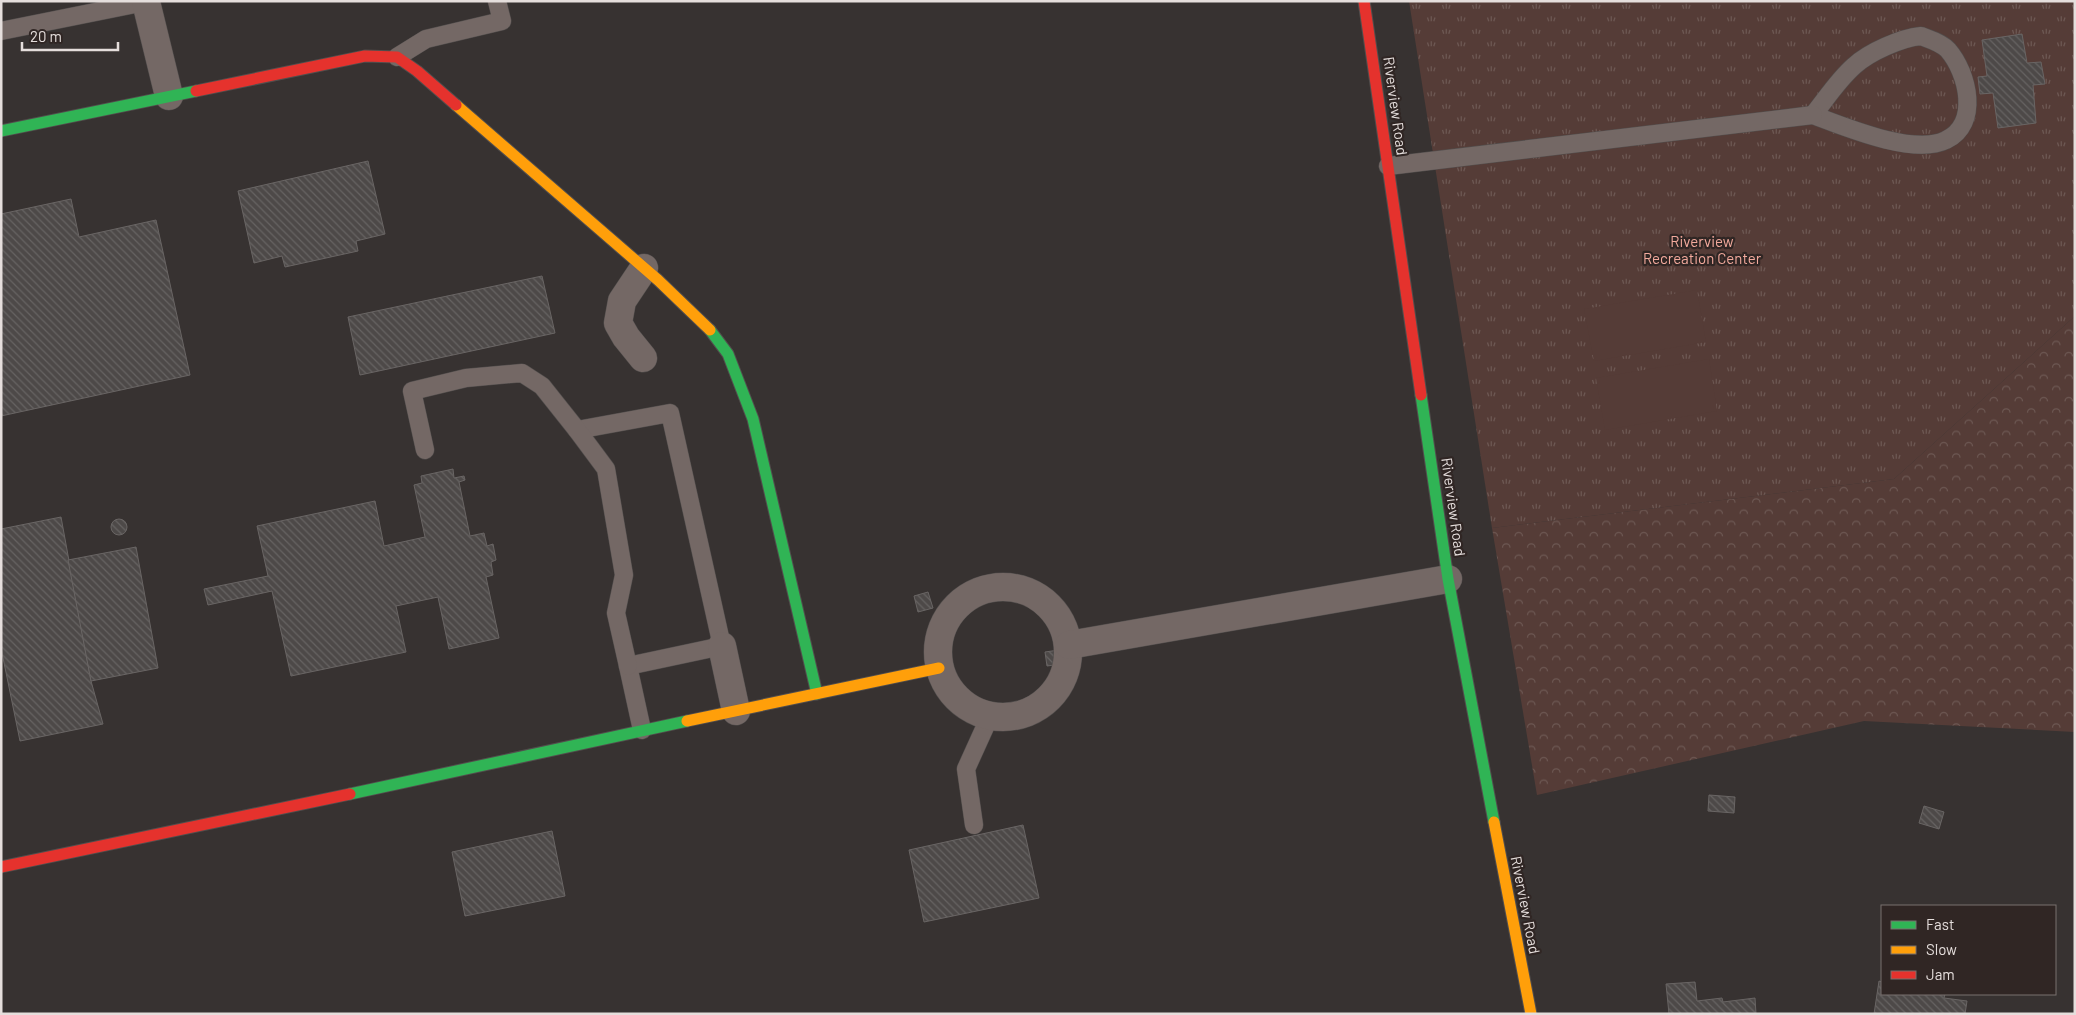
<svg xmlns="http://www.w3.org/2000/svg" width="2076" height="1015" viewBox="0 0 2076 1015" font-family="Barlow,sans-serif">
<style>
.forest{fill:url(#forest-crowns)}
.park{fill:url(#park-tufts)}
.pitch{fill:#553c37}
.building{fill:url(#building-back-hatch);stroke:#696564}
.lines{fill:none;stroke-linecap:round;stroke-linejoin:round}
.lane-casing{stroke:#524e4d;stroke-width:19}
.street-casing{stroke:#524e4d;stroke-width:29}
.fast-casing{stroke:#524e4d;stroke-width:13}
.slow-casing{stroke:#524e4d;stroke-width:13}
.jam-casing{stroke:#524e4d;stroke-width:13}
.lane{stroke:#746865;stroke-width:18}
.street{stroke:#746865;stroke-width:28}
.fast{stroke:#30b455;stroke-width:11}
.slow{stroke:#ff9f0a;stroke-width:11}
.jam{stroke:#e5322d;stroke-width:11}
.labels{text-anchor:middle;stroke-width:4.5;stroke-linejoin:round;paint-order:stroke}
.street-label{font-size:15px;fill:#e5dedc;stroke:#302624}
.park-label{font-size:15px;fill:#f3aa9d;stroke:#302624}
</style>
<defs>
<pattern id="forest-crowns" width="20" height="18" patternUnits="userSpaceOnUse" patternTransform="scale(1.25)"><rect width="20" height="18" fill="#553c37"/><path d="M2 6a3 3 0 1 1 6 0M12 15a3 3 0 1 1 6 0" fill="none" stroke="#6d5853"/></pattern>
<pattern id="park-tufts" width="24" height="20" patternUnits="userSpaceOnUse" patternTransform="scale(1.25)"><rect width="24" height="20" fill="#553c37"/><path d="M3 7l-1-3M5 7V3M7 7l1-3M15 17l-1-3M17 17v-4M19 17l1-3" fill="none" stroke="#6d5853"/></pattern>
<pattern id="building-back-hatch" width="6" height="6" patternUnits="userSpaceOnUse" patternTransform="scale(1.25)"><rect width="6" height="6" fill="#4d4948"/><path d="M-1 5l2 2M0 0l6 6M5-1l2 2" fill="none" stroke="#666362"/></pattern>
</defs>
<rect width="100%" height="100%" fill="#373231"/>
<polygon class="forest" points="2075,316 2075,732 1864,721 1537,795 1492,528 1894,479"/>
<polygon class="park" points="1409,1 2075,1 2075,316 1894,479 1492,528"/>
<g class="pitch">
<polygon points="1697,290 1706,342 1594,361 1584,309"/>
<polygon points="1709,359 1717,411 1605,430 1596,378"/>
</g>
<g class="building">
<polygon points="2022,34 2027,63 2041,62 2045,84 2033,85 2036,123 1998,128 1993,93 1980,94 1978,77 1987,76 1982,40"/>
<polygon points="368,161 385,234 356,241 358,251 285,267 282,256 254,263 238,191"/>
<polygon points="71,199 79,237 156,220 190,375 1,416 1,214"/>
<polygon points="542,276 555,333 360,375 348,317"/>
<polygon points="453,469 454,478 464,476 465,480 459,482 470,536 484,533 487,546 493,544 496,560 491,562 493,575 486,577 499,638 449,649 438,597 396,606 406,652 291,676 272,591 208,605 204,589 268,576 257,526 375,501 384,546 425,537 414,485 422,483 421,476"/>
<polygon points="61,517 91,681 103,724 20,741 1,648 1,529"/>
<circle cx="119" cy="527" r="8"/>
<polygon points="136,547 158,668 91,681 68,560"/>
<polygon points="928,592 933,608 918,612 914,596"/>
<polygon points="1059,650 1062,664 1047,666 1045,652"/>
<polygon points="1709,795 1735,797 1734,813 1708,811"/>
<polygon points="1924,806 1944,812 1939,829 1919,823"/>
<polygon points="1023,825 1039,898 924,922 909,850"/>
<polygon points="552,831 565,896 465,916 452,852"/>
<polygon points="1879,981 1882,982 1882,994 1945,994 1944,998 1967,1001 1965,1014 1874,1014"/>
<polygon points="1695,982 1697,1001 1722,998 1723,1002 1755,998 1756,1014 1669,1014 1666,984"/>
</g>
<g class="lines">
<defs>
<g id="lane">
<polyline points="1,31 150,1"/>
<path d="M 1921,36 C 1929,39 1942,43 1948,50 C 1968,73 1980,124 1946,140 C 1914,156 1845,127 1813,115 C 1826,99 1838,80 1854,66 C 1869,52 1901,38 1921,36 Z"/>
<polyline points="397,57 426,39 502,21 497,1"/>
<polyline points="1388,166 1813,115"/>
<polyline points="577,430 670,413 722,646 628,666 642,730"/>
<polyline points="425,450 412,391 466,378 522,373 542,386 577,430 606,469 624,575 616,613 628,666"/>
<polyline points="974,825 966,769 990,716"/>
</g>
<g id="street">
<polyline points="146,2 169,96"/>
<polyline points="643,358 626,337 618,323 622,301 644,268"/>
<circle cx="1003" cy="652" r="65"/>
<polyline points="1069,645 1448,579"/>
<polyline points="722,646 736,711"/>
</g>
<g id="fast">
<polyline points="1,131 196,91"/>
<polyline points="710,330 728,354 753,419 817,694"/>
<polyline points="1421,395 1448,579 1494,822"/>
<polyline points="350,794 687,721"/>
</g>
<g id="slow">
<polyline points="456,105 658,280 710,330"/>
<polyline points="687,721 939,668"/>
<polyline points="1494,822 1531,1014"/>
</g>
<g id="jam">
<polyline points="1364,1 1421,395"/>
<polyline points="196,91 365,56 397,57 417,71 456,105"/>
<polyline points="1,867 350,794"/>
</g>
</defs>
<use href="#lane" class="lane-casing"/>
<use href="#street" class="street-casing"/>
<use href="#fast" class="fast-casing"/>
<use href="#slow" class="slow-casing"/>
<use href="#jam" class="jam-casing"/>
<use href="#lane" class="lane"/>
<use href="#street" class="street"/>
<use href="#fast" class="fast"/>
<use href="#slow" class="slow"/>
<use href="#jam" class="jam"/>
</g>
<g class="labels">
<g class="street-label">
<text transform="translate(1395 106) rotate(82)" y="5">Riverview Road</text>
<text transform="translate(1453 507) rotate(82)" y="5">Riverview Road</text>
<text transform="translate(1525 905) rotate(79)" y="5">Riverview Road</text>
</g>
<g class="park-label">
<text x="1702" y="247">Riverview<tspan x="1702" dy="17">Recreation Center</tspan></text>
</g>
</g>
<rect width="2076" height="1015" fill="none" stroke="#e5dedc" stroke-width="5"/>
<rect x="1881" y="905" width="175" height="90" fill="#302624" stroke="#78706e"/>
<rect x="1891" y="921" width="25" height="8" fill="#30b455" stroke="#78706e"/>
<text x="1926" y="930" font-size="15" fill="#e5dedc">Fast</text>
<rect x="1891" y="946" width="25" height="8" fill="#ff9f0a" stroke="#78706e"/>
<text x="1926" y="955" font-size="15" fill="#e5dedc">Slow</text>
<rect x="1891" y="971" width="25" height="8" fill="#e5322d" stroke="#78706e"/>
<text x="1926" y="980" font-size="15" fill="#e5dedc">Jam</text>
<path d="M22 42v8h96v-8" fill="none" stroke="#e5dedc" stroke-width="2.5"/>
<text x="30" y="42" font-size="15" fill="#e5dedc" stroke="#302624" stroke-width="4" paint-order="stroke">20 m</text>
</svg>
